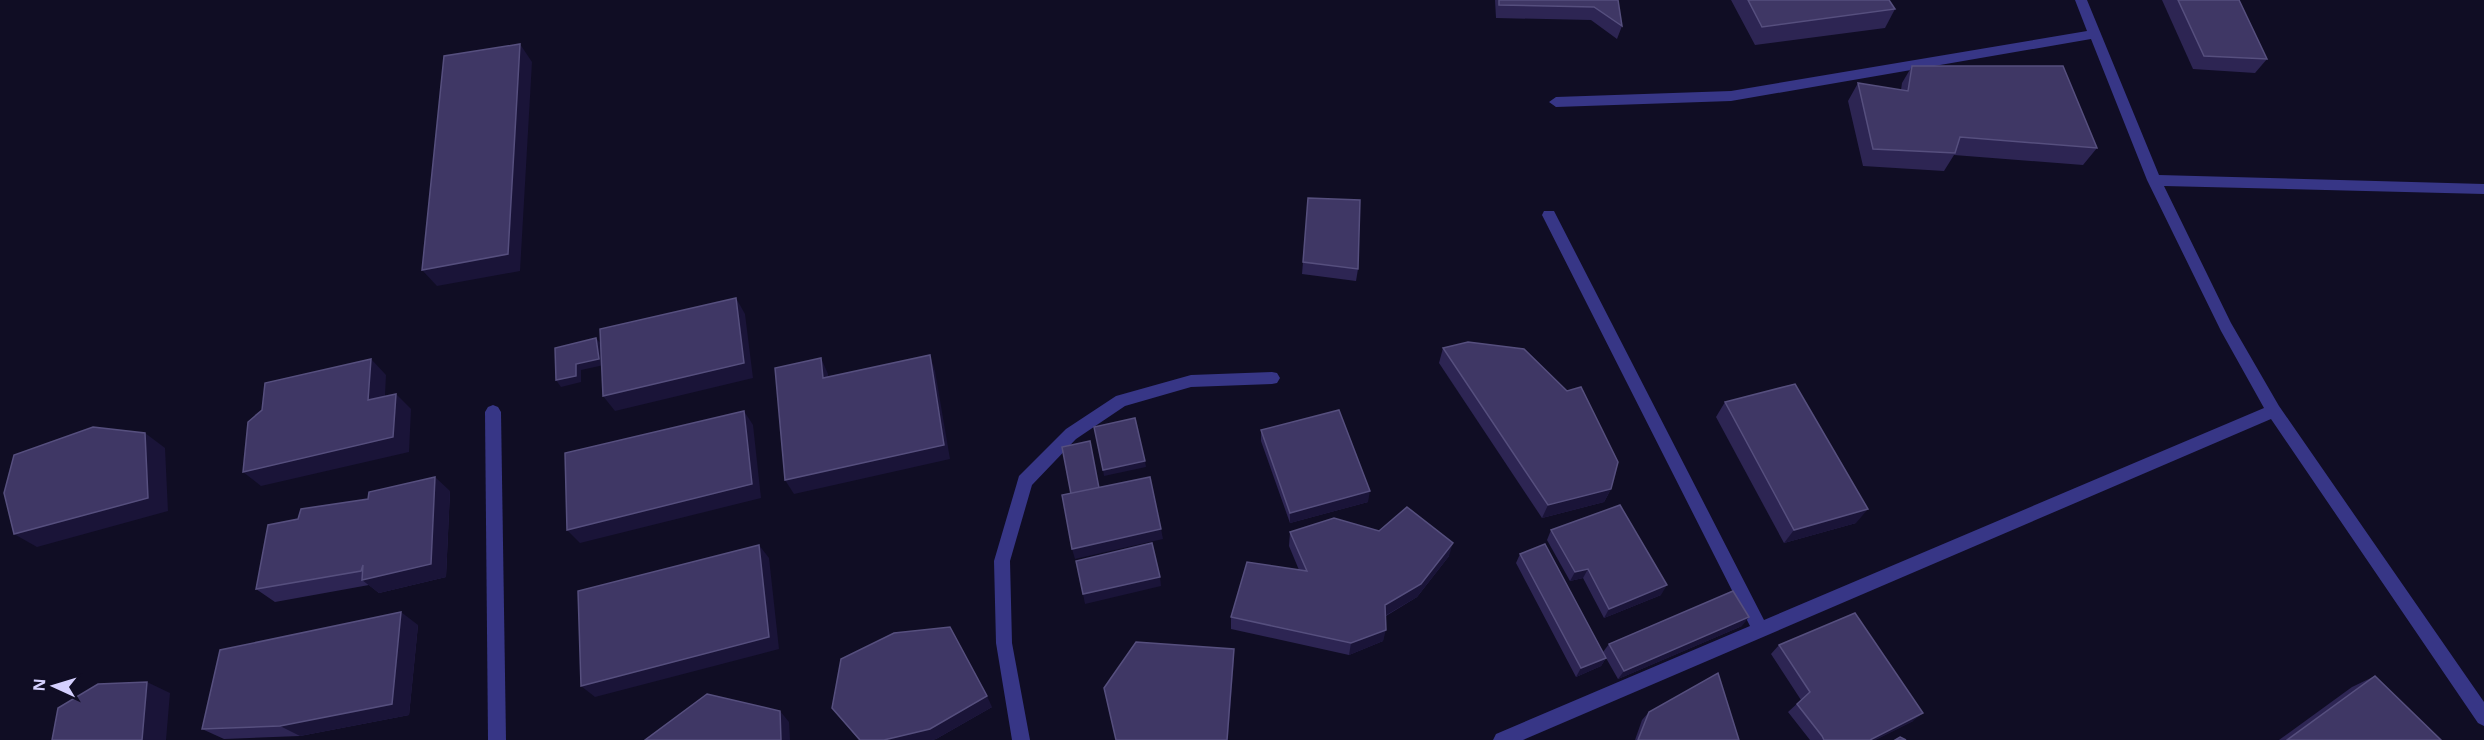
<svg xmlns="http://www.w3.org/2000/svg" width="2484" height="740" viewBox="0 0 2484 740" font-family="'Noto Sans',sans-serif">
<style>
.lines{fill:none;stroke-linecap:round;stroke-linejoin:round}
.street{fill:#373686;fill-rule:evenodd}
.wall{fill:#2d2553}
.shaded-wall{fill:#1a1438}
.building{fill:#3f3765;stroke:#564f7e;stroke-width:1.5}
</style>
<rect width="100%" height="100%" fill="#100d24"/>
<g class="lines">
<g class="street">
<polygon points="2075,0 2087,0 2159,175 2484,184 2484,194 2164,186 2231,323 2279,406 2484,702 2484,726 2478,723 2271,419 1523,740 1493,740 1496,734 1750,626 1542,215 1544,211 1554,211 1764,620 2264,408 2221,331 2147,180 2091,39 1731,101 1556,107 1549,102 1556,97 1731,91 2087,31"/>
<polygon points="1272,372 1277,373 1280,378 1277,383 1272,384 1191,387 1125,406 1076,439 1032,485 1010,561 1012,643 1030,740 1012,740 996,643 994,561 1019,476 1066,429 1116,396 1191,375"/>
<polygon points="493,405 498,407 501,412 506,740 488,740 485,412 488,407"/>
</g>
</g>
<g class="wall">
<polygon points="1495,0 1618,0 1622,26 1617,39 1591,20 1496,18"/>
<polygon points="1731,0 1889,0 1895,9 1885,28 1755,45"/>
<polygon points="2162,0 2239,0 2267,59 2255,73 2193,69"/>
<polygon points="1912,66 2097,148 2083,165 1954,155 1944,171 1863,166 1848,101 1858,83 1901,90 1902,83"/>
<polygon points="1303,262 1358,269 1356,281 1302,274"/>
<polygon points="1443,348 1611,489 1604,502 1542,518 1439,363"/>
<polygon points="1725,402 1856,523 1784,543 1716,417"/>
<polygon points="1261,430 1368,502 1290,523 1261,441"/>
<polygon points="450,491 446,577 379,593 369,585 275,602 256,589"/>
<polygon points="1551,530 1661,595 1604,618 1583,578 1570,581 1547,540"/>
<polygon points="1290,532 1449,556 1417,597 1386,616 1383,641 1349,655 1231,629 1231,617 1299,570 1289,546"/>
<polygon points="1520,554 1603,652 1609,644 1742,626 1618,679 1606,658 1601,666 1576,677 1516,563"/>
<polygon points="418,625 409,715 300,736 224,739 202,729"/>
<polygon points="1779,645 1913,721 1875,740 1810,740 1788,712 1801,700 1771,654"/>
<polygon points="2375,676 2441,740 2279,740 2352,687"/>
<polygon points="992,707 936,739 932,740 859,740 832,708"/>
<polygon points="1649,712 1739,740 1635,740 1642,720"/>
</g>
<g class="shaded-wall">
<polygon points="520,44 532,62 520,271 437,286 422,270"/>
<polygon points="736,298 745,314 753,378 615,411 603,396"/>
<polygon points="596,338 601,344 604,365 581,370 581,382 561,387 556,380 576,364"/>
<polygon points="930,355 935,371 950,459 794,494 785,480"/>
<polygon points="821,358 828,374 830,393 823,378"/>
<polygon points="371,359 386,375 384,415 368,400"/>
<polygon points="396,394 411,409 409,452 261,486 243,472"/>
<polygon points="744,411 753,425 761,498 580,543 567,530"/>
<polygon points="145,433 165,448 168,511 37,547 14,534"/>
<polygon points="1145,461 1146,467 1104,476 1103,470"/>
<polygon points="435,477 450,491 446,577 379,593 362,580 371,578 361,571 363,565"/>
<polygon points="1611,489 1604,502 1542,518 1548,505"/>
<polygon points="1370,491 1368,502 1290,523 1290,513"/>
<polygon points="1868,509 1856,523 1784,543 1794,530"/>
<polygon points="1161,529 1163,539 1075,559 1072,549"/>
<polygon points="1453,543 1449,556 1417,597 1383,617 1385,605"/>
<polygon points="759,545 769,558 779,649 595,697 581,686"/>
<polygon points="1588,569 1583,578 1570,581 1575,572"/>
<polygon points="1160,577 1161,586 1085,604 1083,594"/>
<polygon points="1667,585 1661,595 1604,618 1609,609"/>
<polygon points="401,612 418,625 409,715 300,736 280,726"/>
<polygon points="1749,617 1742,626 1618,679 1624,671"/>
<polygon points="1386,630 1383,641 1349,655 1351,643"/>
<polygon points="1234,649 1234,660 1228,740 1227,740"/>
<polygon points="1606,658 1601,666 1576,677 1581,668"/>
<polygon points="147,682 170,693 166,740 142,740"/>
<polygon points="987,696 992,707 936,739 932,740 884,740"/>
<polygon points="780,711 789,722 790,740 781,740"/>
<polygon points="1923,713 1913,721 1875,740 1870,740"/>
</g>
<g class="building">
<polygon points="1499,0 1618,0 1622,26 1594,7 1499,5"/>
<polygon points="1748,0 1889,0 1895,9 1762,27"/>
<polygon points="2178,0 2239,0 2267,59 2204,56"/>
<polygon points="520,44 508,254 422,270 444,56"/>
<polygon points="1912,66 2063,66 2097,148 1960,137 1955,153 1873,149 1858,83 1908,91"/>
<polygon points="1308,198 1360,200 1358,269 1303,262"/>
<polygon points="736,298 744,363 603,396 600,329"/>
<polygon points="596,338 599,359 576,364 576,376 556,380 555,348"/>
<polygon points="1468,342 1524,349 1567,391 1581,387 1618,462 1611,489 1548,505 1443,348"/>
<polygon points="930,355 944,445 785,480 775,368 821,358 823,378"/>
<polygon points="371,359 368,400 396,394 393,437 243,472 248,422 262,410 265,383"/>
<polygon points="1795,384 1868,509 1794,530 1725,402"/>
<polygon points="1339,410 1370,491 1290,513 1261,430"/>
<polygon points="744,411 752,484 567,530 565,453"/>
<polygon points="1135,418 1145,461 1103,470 1094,427"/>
<polygon points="93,427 145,433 148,498 14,534 4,493 14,455"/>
<polygon points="1090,441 1099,488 1071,494 1062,447"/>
<polygon points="435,477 431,564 362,580 363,565 361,571 256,589 268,525 298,519 301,509 368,499 369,492"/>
<polygon points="1150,477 1161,529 1072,549 1062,495"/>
<polygon points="1620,505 1667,585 1609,609 1588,569 1575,572 1551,530"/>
<polygon points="1407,507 1453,543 1421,584 1385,605 1386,630 1351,643 1231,617 1247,562 1307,571 1290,532 1334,518 1379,531"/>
<polygon points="1152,543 1160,577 1083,594 1076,561"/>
<polygon points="1545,544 1606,658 1581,668 1520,554"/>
<polygon points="759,545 769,637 581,686 578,591"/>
<polygon points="1733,591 1749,617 1624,671 1609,644"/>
<polygon points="401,612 392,704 280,726 202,729 220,650"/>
<polygon points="1855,613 1923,713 1870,740 1824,740 1822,736 1797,704 1810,692 1779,645"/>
<polygon points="950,627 987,696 930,729 884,740 860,740 832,708 841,659 894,633"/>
<polygon points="1136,642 1234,649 1227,740 1116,740 1104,688"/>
<polygon points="1718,673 1739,740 1638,740 1649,712"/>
<polygon points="2375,676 2441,740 2287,740"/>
<polygon points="147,682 142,740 52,740 58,708 98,684"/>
<polygon points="707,694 780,711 781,740 645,740"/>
<polygon points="1900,737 1906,740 1895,740"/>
</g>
<g transform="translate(54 686) rotate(274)" stroke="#100d24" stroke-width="4.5" paint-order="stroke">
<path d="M0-4.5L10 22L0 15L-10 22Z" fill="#d5d0ff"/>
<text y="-9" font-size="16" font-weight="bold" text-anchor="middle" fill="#d5d0ff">N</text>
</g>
</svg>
